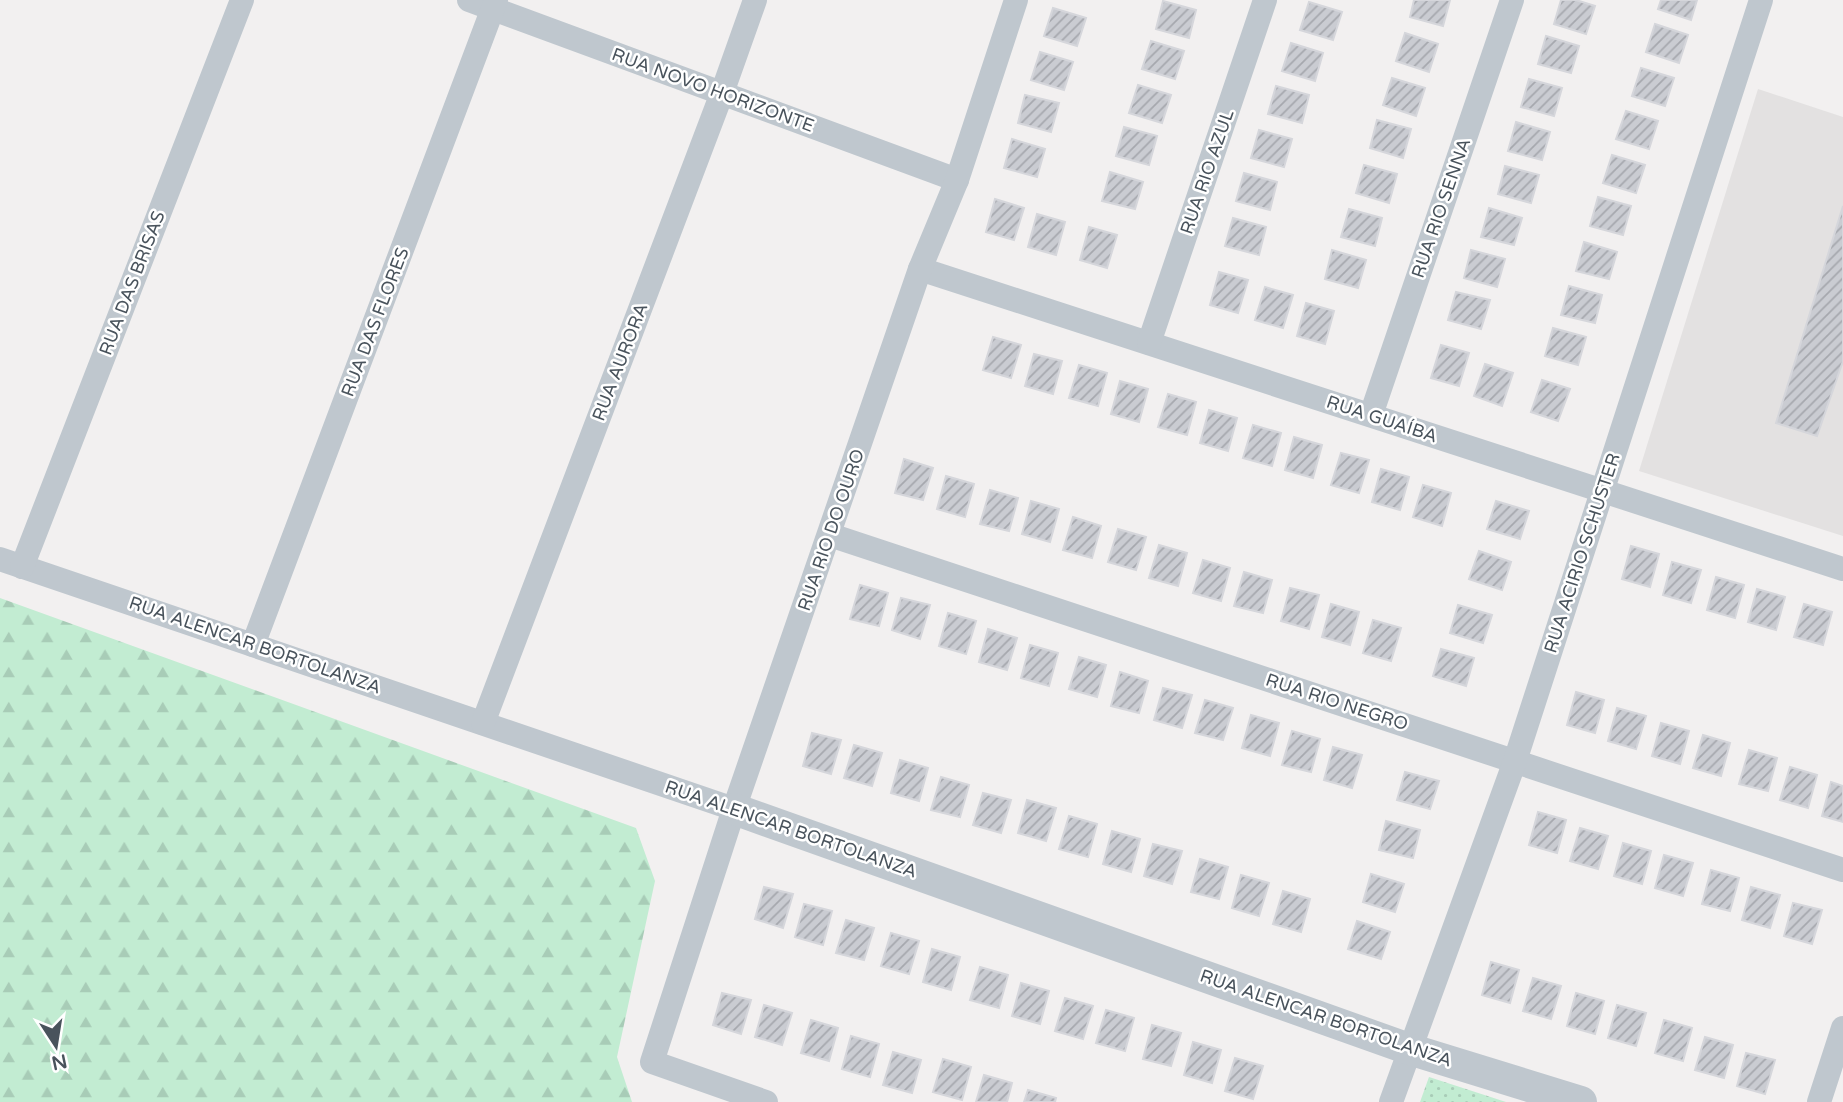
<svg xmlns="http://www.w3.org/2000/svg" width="1843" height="1102" viewBox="0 0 1843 1102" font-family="'Varela Round',sans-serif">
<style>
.education{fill:#e3e1e1}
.green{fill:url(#green-dots)}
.forest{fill:url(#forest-firs)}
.building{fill:url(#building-hatch);stroke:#d5d6db;stroke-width:2}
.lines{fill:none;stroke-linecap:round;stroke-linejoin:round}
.minor{stroke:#bfc7ce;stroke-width:24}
.tertiary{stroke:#bfc7ce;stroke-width:32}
.labels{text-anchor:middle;stroke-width:5;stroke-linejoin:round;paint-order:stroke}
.street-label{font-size:18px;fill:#49535c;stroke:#fff}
</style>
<defs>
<pattern id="green-dots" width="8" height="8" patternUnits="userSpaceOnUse" patternTransform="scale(1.75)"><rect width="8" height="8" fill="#c2ecd2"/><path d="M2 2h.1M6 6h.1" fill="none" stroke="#a8ccb7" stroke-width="1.8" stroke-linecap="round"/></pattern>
<pattern id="forest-firs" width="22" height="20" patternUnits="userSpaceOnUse" patternTransform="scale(1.75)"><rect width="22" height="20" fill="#c2ecd2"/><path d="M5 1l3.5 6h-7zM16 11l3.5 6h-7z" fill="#a8ccb7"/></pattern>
<pattern id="building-hatch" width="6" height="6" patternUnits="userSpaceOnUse" patternTransform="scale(1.75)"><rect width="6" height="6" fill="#caccd2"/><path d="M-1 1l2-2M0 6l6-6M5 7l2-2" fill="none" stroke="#a6a8ae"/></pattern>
</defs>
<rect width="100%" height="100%" fill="#f2f0f0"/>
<polygon class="education" points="1758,89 1843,117 1843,536 1639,471"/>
<polygon class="green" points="1429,1077 1506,1102 1420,1102"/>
<polygon class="forest" points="0,598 636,828 655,881 617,1057 632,1102 0,1102"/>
<g class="building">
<polygon points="1414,0 1450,0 1443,26 1410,17"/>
<polygon points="1561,0 1576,0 1595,6 1586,34 1554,24"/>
<polygon points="1661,0 1697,0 1691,20 1658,9"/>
<polygon points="1163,1 1196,10 1189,38 1156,29"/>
<polygon points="1309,2 1342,12 1333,40 1300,30"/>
<polygon points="1053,8 1086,18 1077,46 1044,36"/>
<polygon points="1655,24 1688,35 1679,63 1646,52"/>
<polygon points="1405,33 1438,44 1429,72 1396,61"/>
<polygon points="1546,36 1579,46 1571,73 1538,64"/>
<polygon points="1151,41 1184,51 1175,79 1142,69"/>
<polygon points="1291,43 1323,53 1315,81 1282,71"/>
<polygon points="1040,52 1073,62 1064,90 1031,80"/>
<polygon points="1641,68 1674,78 1665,106 1632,96"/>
<polygon points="1392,78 1425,88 1416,116 1383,105"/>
<polygon points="1529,79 1562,88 1554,116 1521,107"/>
<polygon points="1138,85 1171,95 1162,123 1129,113"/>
<polygon points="1276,86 1309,95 1302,123 1268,114"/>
<polygon points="1025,95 1059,103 1051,132 1018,123"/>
<polygon points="1626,111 1658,121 1649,149 1616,139"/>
<polygon points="1377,120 1411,129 1403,158 1370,148"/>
<polygon points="1516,122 1550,132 1542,160 1508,151"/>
<polygon points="1124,127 1157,136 1149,165 1116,156"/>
<polygon points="1259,130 1292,139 1284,167 1251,158"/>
<polygon points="1012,139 1045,149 1037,177 1004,168"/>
<polygon points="1612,155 1645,165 1636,193 1603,183"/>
<polygon points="1364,165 1397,174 1389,203 1356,193"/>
<polygon points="1505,166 1539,175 1531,203 1498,194"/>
<polygon points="1110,172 1143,182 1135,209 1102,201"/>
<polygon points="1244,173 1277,182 1270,210 1236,201"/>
<polygon points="1598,197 1631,206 1623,235 1590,226"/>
<polygon points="995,199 1024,208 1014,240 986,232"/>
<polygon points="1843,206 1843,361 1817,436 1776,423"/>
<polygon points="1489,208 1522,218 1514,245 1481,237"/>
<polygon points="1349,209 1382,218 1375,246 1341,237"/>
<polygon points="1037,214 1065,222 1056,255 1028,247"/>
<polygon points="1233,218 1266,227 1259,255 1225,246"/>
<polygon points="1089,227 1117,235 1107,268 1080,260"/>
<polygon points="1584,242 1617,252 1609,279 1576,271"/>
<polygon points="1332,250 1366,260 1358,288 1325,279"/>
<polygon points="1471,250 1505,259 1497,287 1464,278"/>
<polygon points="1219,272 1248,280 1238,313 1210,305"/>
<polygon points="1569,286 1602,295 1595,323 1561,315"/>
<polygon points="1265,287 1293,295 1283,328 1255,320"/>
<polygon points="1456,292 1490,300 1481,329 1448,320"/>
<polygon points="1306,303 1334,311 1325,344 1297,336"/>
<polygon points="1553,328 1586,337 1578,365 1545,356"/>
<polygon points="993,337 1021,345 1011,378 983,370"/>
<polygon points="1441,345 1469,353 1459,386 1431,378"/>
<polygon points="1034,354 1062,361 1053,394 1025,386"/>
<polygon points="1485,364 1513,373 1502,406 1474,396"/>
<polygon points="1079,365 1107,373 1098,406 1069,398"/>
<polygon points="1542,380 1570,389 1558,421 1531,412"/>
<polygon points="1120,381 1148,389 1139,422 1111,414"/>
<polygon points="1168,394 1196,402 1187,435 1158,427"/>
<polygon points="1209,410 1237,418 1228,451 1200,443"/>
<polygon points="1253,425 1281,433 1272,466 1243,458"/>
<polygon points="1294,437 1322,445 1313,478 1285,470"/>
<polygon points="1341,453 1369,460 1359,493 1331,485"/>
<polygon points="904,459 933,468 923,500 895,493"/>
<polygon points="1381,469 1409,477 1400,510 1372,502"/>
<polygon points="946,476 974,484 965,517 937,509"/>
<polygon points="1423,485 1451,493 1442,526 1413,517"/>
<polygon points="990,490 1018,498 1009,531 980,524"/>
<polygon points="1031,501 1059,509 1050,542 1022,534"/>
<polygon points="1496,501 1529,511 1520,539 1487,529"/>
<polygon points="1073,517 1101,526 1092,558 1063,550"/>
<polygon points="1118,529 1146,537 1136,570 1108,562"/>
<polygon points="1159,545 1187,553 1178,586 1149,578"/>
<polygon points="1631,546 1659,554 1650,587 1622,579"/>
<polygon points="1479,551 1511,562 1502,590 1469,579"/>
<polygon points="1203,560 1230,568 1221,601 1193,593"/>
<polygon points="1672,562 1701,570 1691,603 1663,595"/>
<polygon points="1244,572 1272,580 1263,613 1234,606"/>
<polygon points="1716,577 1744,585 1735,618 1707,610"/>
<polygon points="860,585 888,593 879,626 850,619"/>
<polygon points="1290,588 1319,595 1309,629 1281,621"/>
<polygon points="1757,589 1785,597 1776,630 1748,622"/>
<polygon points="901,598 930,605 920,639 892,630"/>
<polygon points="1331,604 1359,612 1350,645 1322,637"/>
<polygon points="1804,604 1832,612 1823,645 1794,637"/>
<polygon points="1458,605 1492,615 1483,643 1450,633"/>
<polygon points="948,613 976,621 966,654 939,646"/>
<polygon points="1373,620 1401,628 1391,661 1363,653"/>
<polygon points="988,629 1017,638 1007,670 979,662"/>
<polygon points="1030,645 1058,653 1049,686 1021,678"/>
<polygon points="1441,649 1474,658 1466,686 1433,676"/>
<polygon points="1079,657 1106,665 1097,697 1069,689"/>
<polygon points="1120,672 1148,681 1139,713 1111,706"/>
<polygon points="1163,688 1192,695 1182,728 1154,720"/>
<polygon points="1576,692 1604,700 1595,733 1567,725"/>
<polygon points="1205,700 1233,708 1223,740 1195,733"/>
<polygon points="1617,708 1646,716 1636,749 1608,741"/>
<polygon points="1251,715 1279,723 1270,756 1242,748"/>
<polygon points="1661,723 1689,731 1680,764 1652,756"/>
<polygon points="1292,731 1320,739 1311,772 1282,765"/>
<polygon points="812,733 841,740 831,774 803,766"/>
<polygon points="1703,735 1730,743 1721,776 1693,768"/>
<polygon points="854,745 882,753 872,786 844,778"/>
<polygon points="1333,747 1362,755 1352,788 1324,780"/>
<polygon points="1749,750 1777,758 1768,791 1739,784"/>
<polygon points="900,760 928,768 919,801 891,793"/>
<polygon points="1790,767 1817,775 1808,808 1780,800"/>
<polygon points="1405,772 1439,781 1430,809 1397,800"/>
<polygon points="941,777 969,785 960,817 931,810"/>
<polygon points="1831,782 1843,786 1843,822 1822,816"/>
<polygon points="983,793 1011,800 1001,833 973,825"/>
<polygon points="1027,800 1056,808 1046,841 1018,833"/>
<polygon points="1538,812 1566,820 1557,853 1529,845"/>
<polygon points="1069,816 1097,824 1088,857 1059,849"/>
<polygon points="1386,821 1420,830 1413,858 1379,850"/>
<polygon points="1580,828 1608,836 1598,869 1570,861"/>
<polygon points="1112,831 1140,839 1131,872 1103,864"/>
<polygon points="1623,843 1651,851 1642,884 1614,876"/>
<polygon points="1153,844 1182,851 1172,884 1144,876"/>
<polygon points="1664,855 1693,863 1683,896 1655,888"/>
<polygon points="1200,859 1228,867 1219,899 1191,892"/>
<polygon points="1711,870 1739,878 1730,911 1702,904"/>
<polygon points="1371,874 1404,884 1395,912 1363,902"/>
<polygon points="1241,875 1269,883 1259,916 1232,908"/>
<polygon points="764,887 793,894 783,928 755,919"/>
<polygon points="1751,887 1780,895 1770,928 1742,920"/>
<polygon points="1283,891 1310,899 1301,932 1273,924"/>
<polygon points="1793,903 1822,910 1812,944 1784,936"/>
<polygon points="804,904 832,911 823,945 795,937"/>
<polygon points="846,920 874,928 864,960 836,953"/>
<polygon points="1357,921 1390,932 1381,959 1348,949"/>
<polygon points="891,933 919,941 909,974 881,966"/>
<polygon points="932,949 960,957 951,990 923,982"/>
<polygon points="1491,962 1519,970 1510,1003 1482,995"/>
<polygon points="980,967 1008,975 999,1008 970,1000"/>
<polygon points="1533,978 1561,986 1551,1019 1523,1011"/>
<polygon points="1021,983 1049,991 1040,1024 1012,1016"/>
<polygon points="722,993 751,1000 741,1034 713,1025"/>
<polygon points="1576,993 1604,1001 1595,1034 1567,1026"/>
<polygon points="1065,998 1093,1006 1083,1039 1055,1031"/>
<polygon points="764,1005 792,1013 782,1045 755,1037"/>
<polygon points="1617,1005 1646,1013 1636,1046 1608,1038"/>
<polygon points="1106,1010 1134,1018 1125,1051 1096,1043"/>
<polygon points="811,1020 838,1028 829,1061 801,1053"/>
<polygon points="1664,1020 1692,1028 1683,1061 1655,1053"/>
<polygon points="1152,1025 1181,1033 1171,1066 1143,1059"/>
<polygon points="851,1036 879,1044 870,1077 842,1069"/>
<polygon points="1705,1037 1733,1045 1724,1078 1695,1070"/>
<polygon points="1193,1042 1221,1050 1212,1083 1184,1075"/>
<polygon points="893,1052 921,1060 912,1093 883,1085"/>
<polygon points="1746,1053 1775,1060 1765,1094 1737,1086"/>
<polygon points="1235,1058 1263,1066 1253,1099 1225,1091"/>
<polygon points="943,1059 971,1067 962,1100 933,1092"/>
<polygon points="984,1075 1012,1083 1007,1102 976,1102"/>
<polygon points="1028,1090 1056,1098 1055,1102 1024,1102"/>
</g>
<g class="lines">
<g class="minor">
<polyline points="469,0 957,180"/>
<polyline points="920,269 1843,569"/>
<polyline points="1149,343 1265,0"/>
<polyline points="1371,415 1512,0"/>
<polyline points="830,535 1843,870"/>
<polyline points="0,559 734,809"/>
<polyline points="22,567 242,0"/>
<polyline points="253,645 496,0"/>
<polyline points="483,723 722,93 755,0"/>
<polyline points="766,1102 652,1062 734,809 920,269 957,180 1016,0"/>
<polyline points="1391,1102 1515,761 1761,0"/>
<polyline points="1819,1102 1843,1028"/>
</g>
<polyline class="tertiary" points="734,809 1409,1049 1581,1102"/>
</g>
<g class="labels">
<g class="street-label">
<text transform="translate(713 90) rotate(20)" y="6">RUA NOVO HORIZONTE</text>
<text transform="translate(1207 172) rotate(-71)" y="6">RUA RIO AZUL</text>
<text transform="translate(1441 208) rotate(-71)" y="6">RUA RIO SENNA</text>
<text transform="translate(132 283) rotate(-69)" y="6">RUA DAS BRISAS</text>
<text transform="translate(375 322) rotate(-69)" y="6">RUA DAS FLORES</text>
<text transform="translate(620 362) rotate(-69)" y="6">RUA AURORA</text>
<text transform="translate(1382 419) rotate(18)" y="6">RUA GUAÍBA</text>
<text transform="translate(831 530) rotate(-71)" y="6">RUA RIO DO OURO</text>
<text transform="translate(1582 553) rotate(-72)" y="6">RUA ACIRIO SCHUSTER</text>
<text transform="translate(255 645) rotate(19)" y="6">RUA ALENCAR BORTOLANZA</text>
<text transform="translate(1337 702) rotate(18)" y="6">RUA RIO NEGRO</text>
<text transform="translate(791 829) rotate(19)" y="6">RUA ALENCAR BORTOLANZA</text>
<text transform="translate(1326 1018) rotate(19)" y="6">RUA ALENCAR BORTOLANZA</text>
</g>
</g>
<g transform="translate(56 1046) rotate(168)" stroke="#ffffff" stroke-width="5" paint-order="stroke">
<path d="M0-5L12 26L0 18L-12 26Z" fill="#49535c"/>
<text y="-10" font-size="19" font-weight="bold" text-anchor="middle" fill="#49535c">N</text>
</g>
</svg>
